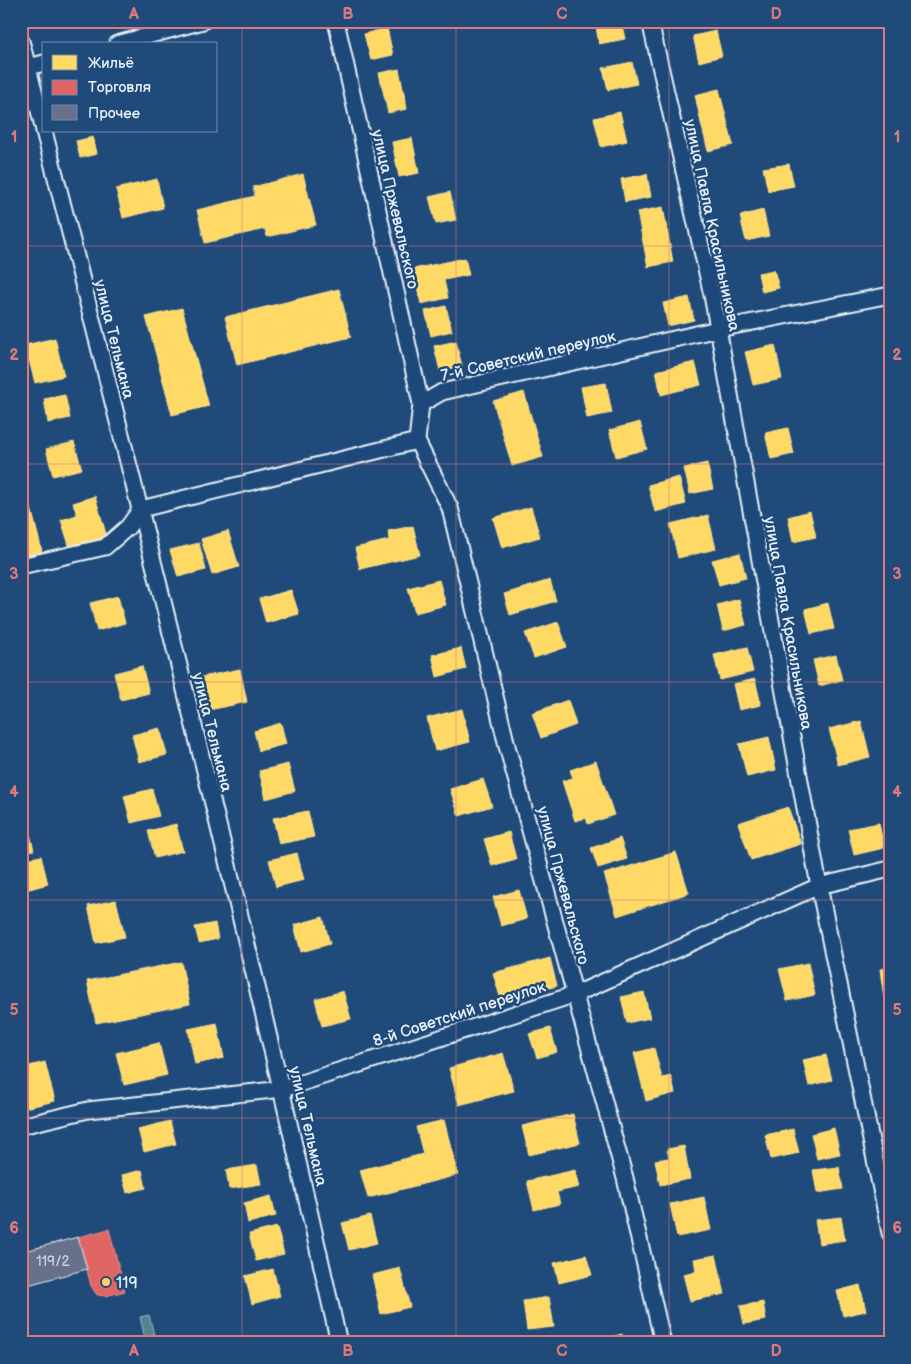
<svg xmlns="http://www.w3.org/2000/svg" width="911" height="1364" viewBox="0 0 911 1364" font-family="'Balsamiq Sans',sans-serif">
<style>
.green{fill:#52838e;stroke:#9dbac3}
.homes{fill:#ffd966;stroke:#f8e092}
.shops{fill:#e06666;stroke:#e29092}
.building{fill:#68708b;stroke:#e8f1f8}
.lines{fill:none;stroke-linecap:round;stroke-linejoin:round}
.street-casing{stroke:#e8f1f8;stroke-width:19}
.street{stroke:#1f4a7a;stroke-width:15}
.grid{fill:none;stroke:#dd787b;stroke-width:1;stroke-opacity:0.55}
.poi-dot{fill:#ffd166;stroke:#1f4a7a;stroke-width:2}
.labels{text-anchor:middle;stroke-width:5;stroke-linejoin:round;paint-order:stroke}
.number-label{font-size:14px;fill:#c8d1dd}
.street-label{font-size:16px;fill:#e8f1f8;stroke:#1f4a7a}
.poi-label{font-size:16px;fill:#e8f1f8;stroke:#1f4a7a;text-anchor:start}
.neatline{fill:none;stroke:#dd787b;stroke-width:2}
.grid-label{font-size:16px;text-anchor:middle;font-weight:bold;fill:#dd787b}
</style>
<rect width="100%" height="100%" fill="#1f4a7a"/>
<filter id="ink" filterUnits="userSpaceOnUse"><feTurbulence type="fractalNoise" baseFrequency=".02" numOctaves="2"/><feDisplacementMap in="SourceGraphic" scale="10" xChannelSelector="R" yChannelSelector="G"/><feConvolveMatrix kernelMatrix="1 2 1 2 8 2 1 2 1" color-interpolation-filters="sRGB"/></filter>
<g filter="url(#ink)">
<polygon class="green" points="149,1315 156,1343 146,1343 140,1317"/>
<g class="homes">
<polygon points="121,21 150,21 150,23 123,29"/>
<polygon points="595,21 621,21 625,39 599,44"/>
<polygon points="387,28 393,55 371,60 364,34"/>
<polygon points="716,31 722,56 699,62 693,36"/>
<polygon points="632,62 637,84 608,90 603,68"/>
<polygon points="399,69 407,109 388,113 379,73"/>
<polygon points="719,89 726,117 701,123 695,95"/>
<polygon points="620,112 627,141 601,147 594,118"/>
<polygon points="726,117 733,145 708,151 701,123"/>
<polygon points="93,137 97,154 80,158 76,141"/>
<polygon points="412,138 419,173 399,177 392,142"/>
<polygon points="789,164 794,186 768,191 763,168"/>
<polygon points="303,174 316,225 267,237 265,229 205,243 197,210 255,196 253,187"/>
<polygon points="647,174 651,197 625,202 621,179"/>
<polygon points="157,179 163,208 123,218 116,189"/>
<polygon points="450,192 456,220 436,224 429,197"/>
<polygon points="663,207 673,262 648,267 637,212"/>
<polygon points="763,210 769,236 746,241 740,216"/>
<polygon points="465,258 469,275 444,280 448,298 421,304 413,269"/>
<polygon points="774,270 779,288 762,292 758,273"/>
<polygon points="339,289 351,337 237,365 225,317"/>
<polygon points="689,297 694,320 668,326 663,303"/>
<polygon points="446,306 452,331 431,336 425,311"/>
<polygon points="182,308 209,406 172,415 146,317"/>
<polygon points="55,338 64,376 35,383 25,345"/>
<polygon points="456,341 462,366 440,371 434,346"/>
<polygon points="775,345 782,379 753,385 745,352"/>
<polygon points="695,362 701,385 661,395 656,371"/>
<polygon points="606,383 612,413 587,418 581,387"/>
<polygon points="524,392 543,457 512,466 493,401"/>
<polygon points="65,395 70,418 48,423 44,399"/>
<polygon points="640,422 647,449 616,457 609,430"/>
<polygon points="788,428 794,454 771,459 765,433"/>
<polygon points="74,442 82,469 53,476 46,449"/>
<polygon points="707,463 713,489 690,494 684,468"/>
<polygon points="679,477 686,504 655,512 648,485"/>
<polygon points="27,492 43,555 21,560 21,494"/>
<polygon points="95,496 107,537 70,548 61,520 77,515 73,503"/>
<polygon points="531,507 540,537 502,548 493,518"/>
<polygon points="810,511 816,537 793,542 788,517"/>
<polygon points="708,515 716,549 678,558 670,524"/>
<polygon points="413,526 420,555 360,569 355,548 389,540 388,531"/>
<polygon points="228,531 239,567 212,575 201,539"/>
<polygon points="199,543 206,570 178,577 170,550"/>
<polygon points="740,553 746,578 719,585 712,560"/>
<polygon points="439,580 446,605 415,613 408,588"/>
<polygon points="550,580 556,601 510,615 504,594"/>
<polygon points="291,590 299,614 266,623 259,599"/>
<polygon points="118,596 125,623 97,631 90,603"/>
<polygon points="739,599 746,625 723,631 717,605"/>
<polygon points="828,603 834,629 811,634 805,609"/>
<polygon points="558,622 567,647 534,658 525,633"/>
<polygon points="747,647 753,672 720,680 714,655"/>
<polygon points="461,648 466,669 437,677 432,655"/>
<polygon points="836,655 842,680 819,686 813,660"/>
<polygon points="142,666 149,693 121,700 114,673"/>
<polygon points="240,669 247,702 209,710 202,677"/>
<polygon points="755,679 761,705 739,710 733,684"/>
<polygon points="568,700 576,725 541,738 532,713"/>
<polygon points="462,709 470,742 435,751 427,718"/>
<polygon points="861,721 870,757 838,765 829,729"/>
<polygon points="281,723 286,744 259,751 254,731"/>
<polygon points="160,728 167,755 139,762 132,735"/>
<polygon points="769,737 776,770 747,777 739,744"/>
<polygon points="596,761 614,815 588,824 586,818 575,821 562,781 573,778 570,770"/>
<polygon points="288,764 295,791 266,799 259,771"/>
<polygon points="483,779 492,806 459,816 450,789"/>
<polygon points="152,789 159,816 131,823 124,796"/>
<polygon points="21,799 34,850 21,853"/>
<polygon points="788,807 801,844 751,860 738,823"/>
<polygon points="308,811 314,837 279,844 273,818"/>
<polygon points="879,823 884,848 854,855 848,829"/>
<polygon points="176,824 183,851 155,858 148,831"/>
<polygon points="509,832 516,859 492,866 484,839"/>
<polygon points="620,838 627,859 598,868 591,848"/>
<polygon points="676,852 689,893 617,916 604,874"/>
<polygon points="297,853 304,880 276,887 269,860"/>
<polygon points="41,856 48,884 26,890 21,860"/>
<polygon points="519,890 527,919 501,926 493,897"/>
<polygon points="116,900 125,937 96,943 88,906"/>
<polygon points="323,917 330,944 301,952 294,925"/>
<polygon points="215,923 218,939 199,943 195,927"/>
<polygon points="550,958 557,986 501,1000 493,973"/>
<polygon points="181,962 190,1004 96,1023 87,981"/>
<polygon points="808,963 815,995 787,1001 779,969"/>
<polygon points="890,968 890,998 884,998 880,969"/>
<polygon points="343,991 351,1019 322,1026 315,999"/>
<polygon points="644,992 650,1018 627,1023 621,997"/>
<polygon points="217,1023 224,1058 195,1064 188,1029"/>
<polygon points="550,1028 557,1052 537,1058 529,1034"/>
<polygon points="159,1043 167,1075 124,1085 116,1053"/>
<polygon points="654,1048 662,1078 671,1076 675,1093 646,1101 634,1053"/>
<polygon points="503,1053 514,1091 459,1105 449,1068"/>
<polygon points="826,1055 832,1080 809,1086 803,1060"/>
<polygon points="45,1062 55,1101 21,1109 21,1068"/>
<polygon points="573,1114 580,1143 529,1155 522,1126"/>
<polygon points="444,1120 458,1175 368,1198 360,1170 423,1154 416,1127"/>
<polygon points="170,1121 176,1144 144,1152 138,1129"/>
<polygon points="834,1128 840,1154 817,1159 811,1134"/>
<polygon points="793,1129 799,1153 771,1159 765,1135"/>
<polygon points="684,1146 690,1179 660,1185 655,1160 669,1158 667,1149"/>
<polygon points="257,1165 261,1184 229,1189 226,1170"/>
<polygon points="839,1167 843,1189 817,1193 813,1170"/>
<polygon points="142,1170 146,1188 127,1193 122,1175"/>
<polygon points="575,1170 579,1187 557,1192 560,1204 534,1210 527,1181"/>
<polygon points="271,1196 276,1216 248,1223 244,1203"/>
<polygon points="704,1197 711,1230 677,1237 670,1204"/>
<polygon points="370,1216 377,1243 349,1250 342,1223"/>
<polygon points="841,1217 845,1240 819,1244 815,1220"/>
<polygon points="277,1227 284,1254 256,1261 249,1234"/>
<polygon points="586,1255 592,1275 559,1283 554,1263"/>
<polygon points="716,1255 725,1294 690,1301 683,1274 696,1271 694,1259"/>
<polygon points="400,1268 410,1307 381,1314 372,1275"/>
<polygon points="273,1269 280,1296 252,1304 245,1276"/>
<polygon points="860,1285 866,1311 843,1316 837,1291"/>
<polygon points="549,1297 554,1327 527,1330 523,1301"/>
<polygon points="763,1302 766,1320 744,1324 740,1306"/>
<polygon points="622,1334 624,1343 589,1343"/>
</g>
<polygon class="shops" points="109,1229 125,1291 106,1296 97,1295 91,1286 78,1237"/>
<polygon class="building" points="78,1237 87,1269 24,1286 21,1274 21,1252"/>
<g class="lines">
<defs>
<g id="street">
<polyline points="336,21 421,404"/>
<polyline points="650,21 712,295 819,886 890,1233"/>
<polyline points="21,41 44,130"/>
<polyline points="117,44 203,21"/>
<polyline points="21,69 44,63"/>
<path d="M 44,131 C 147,534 249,937 339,1343"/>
<polyline points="417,441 450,508 507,746 625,1178 663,1343"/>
<polyline points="21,566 105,547 128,527 141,509 417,441 421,404 442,392 718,329 890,295"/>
<polyline points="21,1126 88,1110 283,1089 576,994 819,886 890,869"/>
</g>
</defs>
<use href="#street" class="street-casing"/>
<use href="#street" class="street"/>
</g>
</g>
<path class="grid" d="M 242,21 L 242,1343M 456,21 L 456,1343M 669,21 L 669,1343M 21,246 L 890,246M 21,464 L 890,464M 21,682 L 890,682M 21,900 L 890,900M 21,1118 L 890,1118"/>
<circle class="poi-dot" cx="106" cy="1282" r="5"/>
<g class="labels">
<g class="number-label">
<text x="53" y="1266">119/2</text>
</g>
<g class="street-label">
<text transform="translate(396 209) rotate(77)" y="6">улица Пржевальского</text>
<text transform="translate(713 225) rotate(78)" y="6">улица Павла Красильникова</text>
<text transform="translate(115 339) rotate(76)" y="6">улица Тельмана</text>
<text transform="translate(528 355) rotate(-13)" y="6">7-й Советский переулок</text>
<text transform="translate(789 623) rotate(80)" y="6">улица Павла Красильникова</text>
<text transform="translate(213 732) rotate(76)" y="6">улица Тельмана</text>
<text transform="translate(564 885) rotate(75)" y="6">улица Пржевальского</text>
<text transform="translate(459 1013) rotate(-18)" y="6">8-й Советский переулок</text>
<text transform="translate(309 1126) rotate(77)" y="6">улица Тельмана</text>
</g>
<g class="poi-label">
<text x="116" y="1288">119</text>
</g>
</g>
<rect width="911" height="1364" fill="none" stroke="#1f4a7a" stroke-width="55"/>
<rect x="42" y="42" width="175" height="90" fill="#1f4a7a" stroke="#6f8dac"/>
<rect x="52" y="55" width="25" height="15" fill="#ffd966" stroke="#6f8dac"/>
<text x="88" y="68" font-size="15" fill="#e8f1f8">Жильё</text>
<rect x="52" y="80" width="25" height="15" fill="#e06666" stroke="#6f8dac"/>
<text x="88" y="92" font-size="15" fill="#e8f1f8">Торговля</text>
<rect x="52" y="105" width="25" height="15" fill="#68708b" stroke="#6f8dac"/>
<text x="88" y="118" font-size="15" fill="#e8f1f8">Прочее</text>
<rect x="28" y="28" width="856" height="1308" class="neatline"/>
<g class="grid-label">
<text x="134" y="19">A</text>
<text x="348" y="19">B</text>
<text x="562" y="19">C</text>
<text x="776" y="19">D</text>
<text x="14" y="142">1</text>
<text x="897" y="142">1</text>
<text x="14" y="360">2</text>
<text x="897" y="360">2</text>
<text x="14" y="579">3</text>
<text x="897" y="579">3</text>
<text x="14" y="797">4</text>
<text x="897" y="797">4</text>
<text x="14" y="1015">5</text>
<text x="897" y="1015">5</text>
<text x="14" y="1233">6</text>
<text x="897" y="1233">6</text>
<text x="134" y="1356">A</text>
<text x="348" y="1356">B</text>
<text x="562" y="1356">C</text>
<text x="776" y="1356">D</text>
</g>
</svg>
